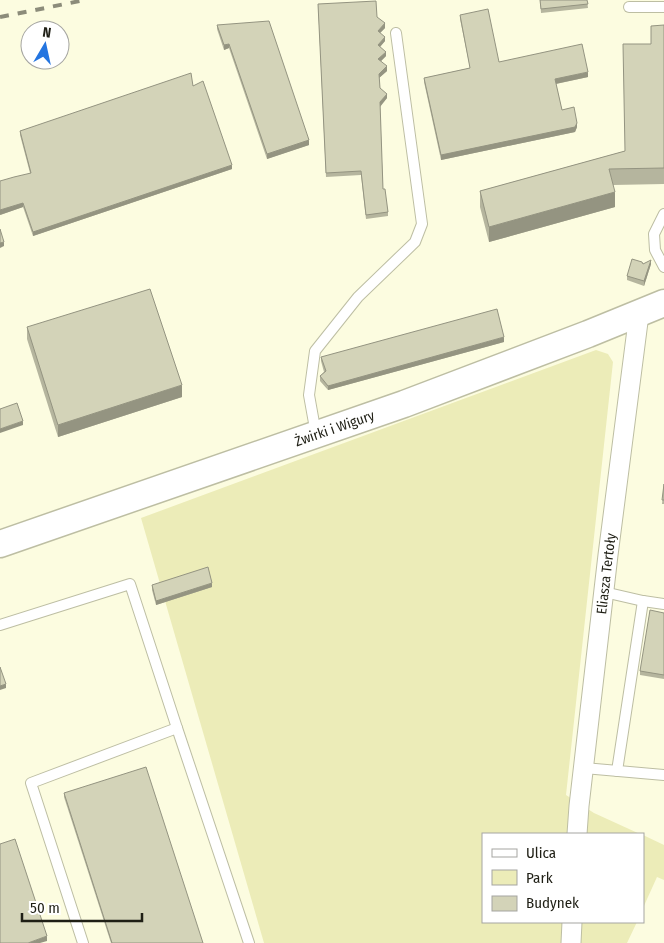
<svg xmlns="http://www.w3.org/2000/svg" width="664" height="943" viewBox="0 0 664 943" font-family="'Fira Sans Condensed',sans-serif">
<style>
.green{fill:#ececb8}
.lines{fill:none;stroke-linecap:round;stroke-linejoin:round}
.lane-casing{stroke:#bdbea3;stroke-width:12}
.street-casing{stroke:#bdbea3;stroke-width:21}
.secondary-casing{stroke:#bdbea3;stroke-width:29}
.lane{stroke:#fff;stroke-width:10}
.street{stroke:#fff;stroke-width:19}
.secondary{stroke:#fff;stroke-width:26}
.rail{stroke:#8c8c7a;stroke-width:4;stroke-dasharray:9 9;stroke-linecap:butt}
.wall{fill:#b5b59e}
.shaded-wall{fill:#949481}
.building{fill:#d3d3b8;stroke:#949481}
.labels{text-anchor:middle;stroke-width:4.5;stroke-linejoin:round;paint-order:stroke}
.street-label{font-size:14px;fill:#1f1f15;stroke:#fff}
</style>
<rect width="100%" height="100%" fill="#fcfce0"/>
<g class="green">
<polygon points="596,350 608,354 613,362 566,795 594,813 640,834 483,834 483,922 637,922 627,943 264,943 141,518"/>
<polygon points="643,835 664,845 664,880 657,877 643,908"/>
</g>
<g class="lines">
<defs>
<g id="lane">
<polyline points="629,7 664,7"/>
<polyline points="664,214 654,234 655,250 664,267"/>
<polyline points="316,434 309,395 315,351 358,297 415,242 422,224 396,33"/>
<polyline points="604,592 643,601 664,604"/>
<polyline points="0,625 130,584 177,728 31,783 83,943"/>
<polyline points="177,728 249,943"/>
<polyline points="584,768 664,775"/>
<polyline points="617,771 643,601"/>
</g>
<g id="street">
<path id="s1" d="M 577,834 L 579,806 L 608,555 L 639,314"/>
<polyline points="571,943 572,922"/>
</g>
<g id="secondary">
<path id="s2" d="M 0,544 L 404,404 L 588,334 L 664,303"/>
</g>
</defs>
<use href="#lane" class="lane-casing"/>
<use href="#street" class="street-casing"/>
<use href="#secondary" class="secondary-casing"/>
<use href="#lane" class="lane"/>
<use href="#street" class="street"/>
<use href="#secondary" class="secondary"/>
<polyline class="rail" points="0,17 85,0"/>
</g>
<g class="wall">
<polygon points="540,0 587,0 588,8 541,13"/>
<polygon points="318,4 377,17 385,28 380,33 385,41 380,47 386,56 381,61 387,71 379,78 380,88 387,98 380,106 383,189 388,212 388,216 366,219 361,175 326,177"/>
<polygon points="460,15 499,62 588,77 556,84 562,110 577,127 575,132 441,160 424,82 424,78 470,68 460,19"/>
<polygon points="217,25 309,145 267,159 229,48 224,50 217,29"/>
<polygon points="664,25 664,184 613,185 615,207 489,242 480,207 480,191 625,151 651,44"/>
<polygon points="193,86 232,169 33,236 23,207 0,215 30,173 20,135 20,131"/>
<polygon points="643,264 651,264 644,286 627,280 627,276"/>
<polygon points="27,327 182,397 58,437 27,339"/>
<polygon points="504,342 328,390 320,381 320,376 324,372 321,361 321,357"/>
<polygon points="664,484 664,504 662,504"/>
<polygon points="152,585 212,587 156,605 152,590"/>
<polygon points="664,613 664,679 640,675 640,671"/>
<polygon points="64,793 203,943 111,943 64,797"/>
</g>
<g class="shaded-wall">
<polygon points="385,23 385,28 378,35 378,31"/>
<polygon points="385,37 385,41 378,49 378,45"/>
<polygon points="229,44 229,48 224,50 224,45"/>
<polygon points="386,52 386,56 378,64 378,59"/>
<polygon points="387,66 387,71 379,78 379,74"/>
<polygon points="588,72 588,77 555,84 555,79"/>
<polygon points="387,94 387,98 380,107 380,102"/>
<polygon points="577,123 577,127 575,132 441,160 441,155"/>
<polygon points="309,140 309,145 267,159 267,154"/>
<polygon points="232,165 232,169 33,236 33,232"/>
<polygon points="615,192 615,207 489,242 489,227"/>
<polygon points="23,203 23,207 0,215 0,210"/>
<polygon points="4,242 4,246 0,248 0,243"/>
<polygon points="651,260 651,264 644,286 644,281"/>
<polygon points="504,337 504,342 328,390 328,386"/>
<polygon points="182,385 182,397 58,437 58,425"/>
<polygon points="23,421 23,425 0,433 0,429"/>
<polygon points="212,583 212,587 156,605 156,601"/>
<polygon points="6,684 6,688 0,690 0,686"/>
<polygon points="47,936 47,941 40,943 28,943"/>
</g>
<g class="building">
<polygon points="540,0 587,0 588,4 541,9"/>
<polygon points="376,1 377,17 385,23 378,31 385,37 378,45 386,52 378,59 387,66 379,74 380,88 387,94 380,102 383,189 385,189 388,212 366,215 361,171 326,173 318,4"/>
<polygon points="488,9 499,62 582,44 588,72 555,79 562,110 574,107 577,123 575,127 441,155 424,78 470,68 460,15"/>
<polygon points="269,21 309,140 267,154 229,44 224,45 217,25"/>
<polygon points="664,25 664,168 609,169 615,192 489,227 480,191 625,151 623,44 651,44 651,26"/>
<polygon points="191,73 193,86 203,81 232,165 33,232 23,203 0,210 0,181 14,177 31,173 20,131"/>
<polygon points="0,229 4,242 0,243"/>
<polygon points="632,259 642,262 643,264 651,260 644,281 627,276"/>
<polygon points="150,289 182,385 58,425 27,327"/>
<polygon points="497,309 504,337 328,386 320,376 326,371 321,357"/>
<polygon points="17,403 23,421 0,429 0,409"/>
<polygon points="664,484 664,500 662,500"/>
<polygon points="208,567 212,583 156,601 152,585"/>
<polygon points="650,610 664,613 664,675 640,671"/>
<polygon points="0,667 6,684 0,686"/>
<polygon points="146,767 203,943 112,943 64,793"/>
<polygon points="15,839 47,936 28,943 0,943 0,844"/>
</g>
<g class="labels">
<g class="street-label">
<text dy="5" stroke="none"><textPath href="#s2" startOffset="354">Żwirki i Wigury</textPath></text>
<text dy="5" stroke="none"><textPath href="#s1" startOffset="262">Eliasza Tertoły</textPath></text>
</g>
</g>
<rect x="482" y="833" width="162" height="90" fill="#ffffff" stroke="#a5a5a1"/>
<rect x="492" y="849" width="25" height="8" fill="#ffffff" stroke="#a5a5a1"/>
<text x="526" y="858" font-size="15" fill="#1f1f15">Ulica</text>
<rect x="492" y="870" width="25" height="15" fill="#ececb8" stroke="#a5a5a1"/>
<text x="526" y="883" font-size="15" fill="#1f1f15">Park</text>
<rect x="492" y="896" width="25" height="15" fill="#d3d3b8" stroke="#a5a5a1"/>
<text x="526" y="908" font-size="15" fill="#1f1f15">Budynek</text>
<g transform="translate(45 45) rotate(9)"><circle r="24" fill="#ffffff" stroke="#a5a5a1"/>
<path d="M0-4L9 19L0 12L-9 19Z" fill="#2475e0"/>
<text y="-8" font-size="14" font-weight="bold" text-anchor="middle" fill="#1f1f15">N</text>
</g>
<path d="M22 913v8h120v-8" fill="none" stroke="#1f1f15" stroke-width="2.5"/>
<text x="30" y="913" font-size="15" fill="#1f1f15" stroke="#ffffff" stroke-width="4" paint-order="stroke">50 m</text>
</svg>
